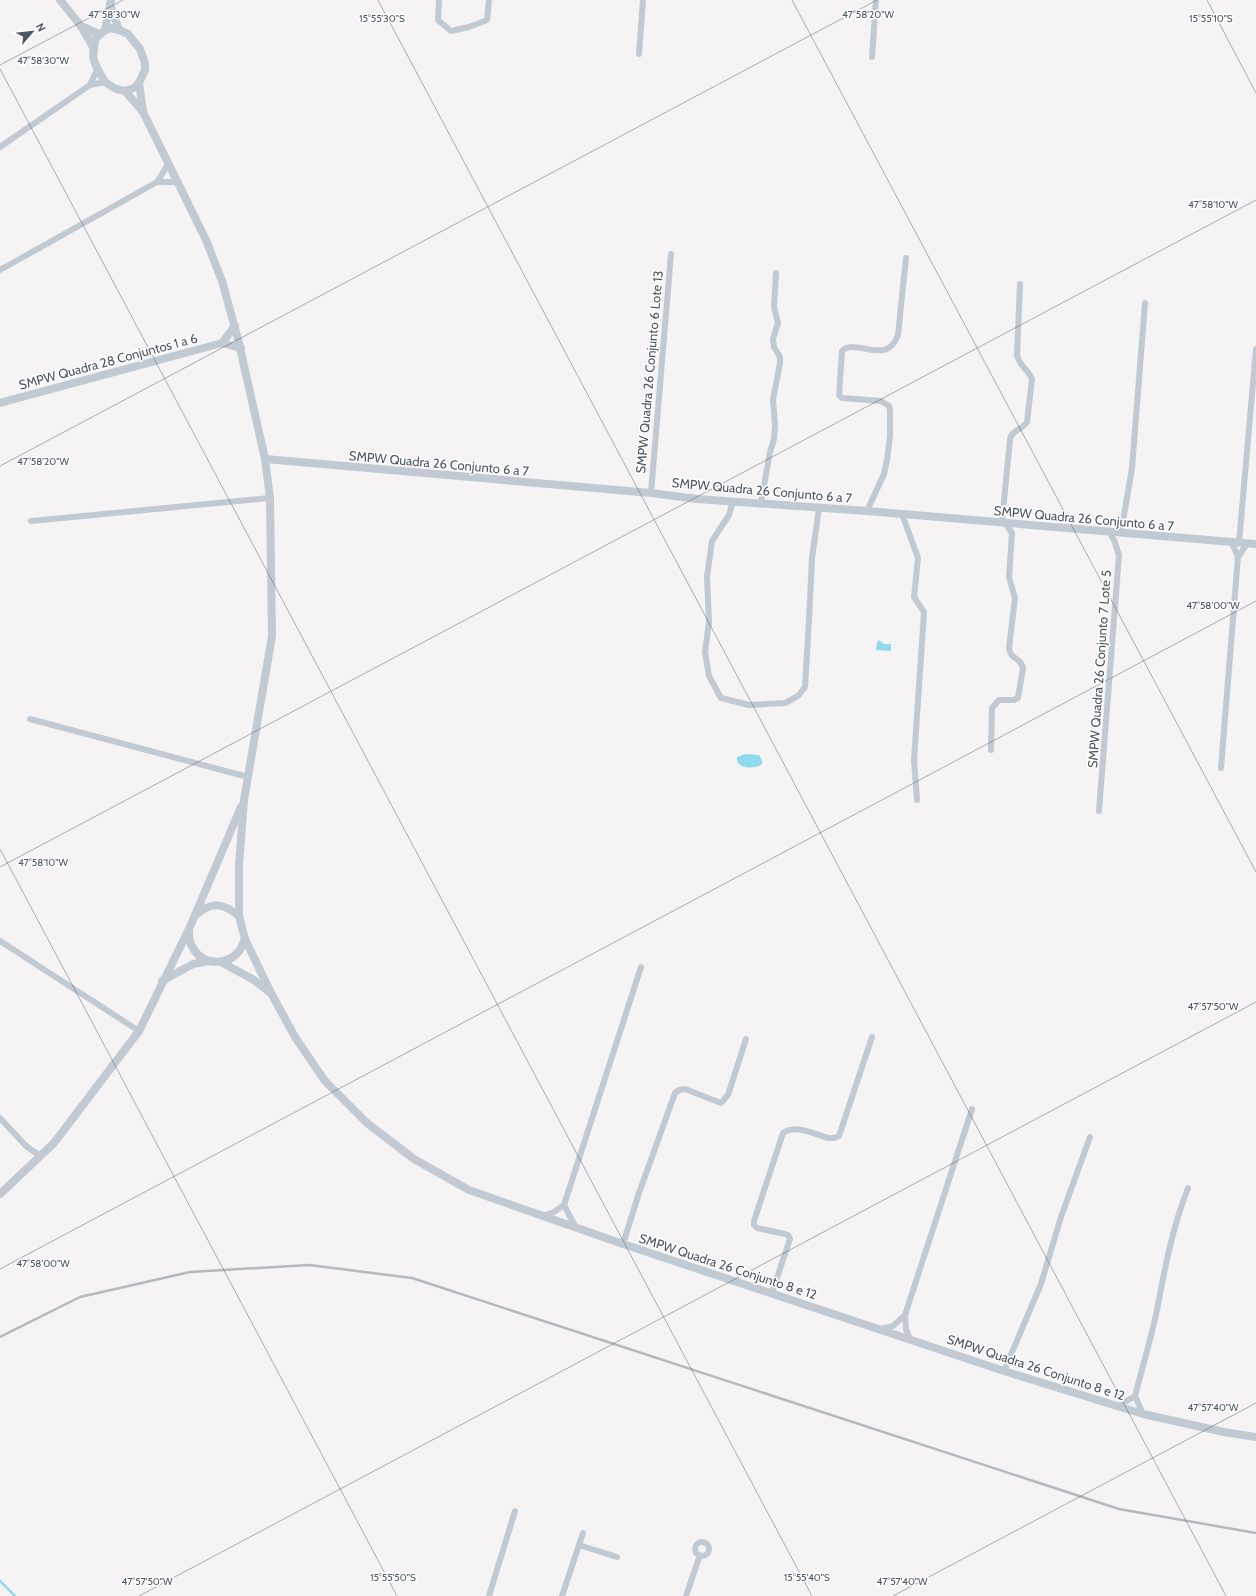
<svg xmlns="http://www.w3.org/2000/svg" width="1256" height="1596" viewBox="0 0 1256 1596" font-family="Cabin,sans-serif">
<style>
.water{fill:#90daee}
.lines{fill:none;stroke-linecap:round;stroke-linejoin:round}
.stream{stroke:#90daee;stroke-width:2.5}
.minor{stroke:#c1cad2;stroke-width:6}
.tertiary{stroke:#c1cad2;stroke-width:8}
.rail{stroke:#b5b8bd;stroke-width:2.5}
.ticks{fill:none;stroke:#4a5661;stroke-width:1;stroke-opacity:0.45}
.labels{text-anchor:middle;stroke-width:3;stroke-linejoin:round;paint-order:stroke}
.street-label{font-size:13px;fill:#4a5661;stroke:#fff}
.ticks-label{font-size:10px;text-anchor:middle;fill:#4a5661;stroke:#fff;stroke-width:3;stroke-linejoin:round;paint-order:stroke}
</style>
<rect width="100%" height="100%" fill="#f5f3f3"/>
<g class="water">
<polygon points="879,640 884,644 891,644 891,651 876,650 877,643"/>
<path d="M 746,754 L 759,755 L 762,760 L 762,764 C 755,770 735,769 737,757 Z"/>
</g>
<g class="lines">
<polyline class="stream" points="0,1581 15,1596"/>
<g class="minor">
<polyline points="439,0 438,20 451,31 469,27 487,20 489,0"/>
<polyline points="639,54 643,0"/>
<polyline points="872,57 876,0"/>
<polyline points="90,85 97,70"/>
<polyline points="0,147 90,85 105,82"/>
<polyline points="157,182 169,163"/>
<polyline points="0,270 157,182 179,182"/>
<polyline points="651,493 671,254"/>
<polyline points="733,501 729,515 712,541 707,577 709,622 705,652 709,676 721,698 749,705 785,703 798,696 805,687 809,620 812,558 819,508"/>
<polyline points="761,503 770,452 774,439 775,425 773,400 780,363 780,357 774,347 773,339 778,323 774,307 776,273"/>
<path d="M 867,511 L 884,474 L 887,460 L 890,436 L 890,411 L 889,406 L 881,401 L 842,398 L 839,395 L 842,351 C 856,337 887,367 898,335 L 906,258"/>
<polyline points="902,514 918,558 914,597 924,612 914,760 917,800"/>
<polyline points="31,521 270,498"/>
<path d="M 1002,522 L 1010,439 C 1012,430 1022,430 1027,422 L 1032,379 C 1028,369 1019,366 1017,355 L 1020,284"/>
<polyline points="1119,533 1123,521 1132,468 1145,303"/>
<polyline points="1239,543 1256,349"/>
<polyline points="1238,557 1247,544"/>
<polyline points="30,719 248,777"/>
<path d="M 991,750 L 992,708 L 999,700 L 1014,700 L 1018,698 L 1023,668 C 1020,656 1011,661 1009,648 L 1015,598 L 1009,577 L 1012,533 L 1005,523"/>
<polyline points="1221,768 1238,557 1232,543"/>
<polyline points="1099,811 1119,555 1114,540 1109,532"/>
<polyline points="0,941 139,1031"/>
<polyline points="0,1118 26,1146 40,1156"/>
<polyline points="564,1205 576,1228"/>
<polyline points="543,1216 554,1212 564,1205 641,967"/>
<polyline points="623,1244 639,1193 675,1093 679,1090 685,1089 721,1103 728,1095 746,1039"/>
<path d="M 772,1293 L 790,1239 L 788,1235 L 785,1234 L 757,1228 L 754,1225 L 754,1221 L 783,1133 C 797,1124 814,1134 828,1138 L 834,1138 L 839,1136 L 872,1037"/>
<polyline points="881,1329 893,1326 905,1315"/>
<polyline points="910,1339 906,1329 905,1315 972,1109"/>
<polyline points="1004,1371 1041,1284 1061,1217 1090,1137"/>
<polyline points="1118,1406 1135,1396"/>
<path d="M 1143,1414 L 1135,1396 C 1142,1368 1151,1339 1157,1310 C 1165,1267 1172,1229 1188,1188"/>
<circle cx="702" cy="1549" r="7"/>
<polyline points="579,1545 617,1557"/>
<polyline points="489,1596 515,1511"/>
<polyline points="562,1596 583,1533"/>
<polyline points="686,1596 700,1555"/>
</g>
<g class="tertiary">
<polyline points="60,0 81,26 93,47"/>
<polyline points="111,7 119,30"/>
<polyline points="81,26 99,34"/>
<polyline points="105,30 111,0"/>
<polyline points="139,83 143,111"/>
<polyline points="125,91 134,88 139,83 145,70 145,63 140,49 128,34 119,30 111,28 104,31 95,39 93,57 96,66 105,82 116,89 125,91 143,112 206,240 222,281 238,339 265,459 270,498 272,636 244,800 239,865 239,916 245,939 271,993 295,1037 325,1081 367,1123 414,1159 469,1190 623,1244 1004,1371 1143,1414 1224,1432 1256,1437"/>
<polyline points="222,343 235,326"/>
<polyline points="0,403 222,343 241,348"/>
<polyline points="265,459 651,493 697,499 867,511 1256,544"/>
<path d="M 196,915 C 212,901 223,903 239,916"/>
<path d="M 189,930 C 189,937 189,943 193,948 C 203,966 228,966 240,950 C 242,947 243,942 245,939"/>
<polyline points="221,962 254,980 269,992"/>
<polyline points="162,981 193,964 209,961"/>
<polyline points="0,1194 54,1143 139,1031 189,929 241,807"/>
</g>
<polyline class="rail" points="0,1337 80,1297 190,1272 309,1265 412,1278 1119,1509 1256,1533"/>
</g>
<path class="ticks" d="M 378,0 L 1226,1596M 792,0 L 1256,872M 1207,0 L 1256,93M 0,65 L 123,0M 0,69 L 812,1596M 0,466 L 877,0M 0,849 L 397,1596M 0,867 L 1256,200M 0,1269 L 1256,601M 139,1596 L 1256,1002M 893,1596 L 1256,1403"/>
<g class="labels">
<g class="street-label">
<text transform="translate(108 361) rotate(-15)" y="5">SMPW Quadra 28 Conjuntos 1 a 6</text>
<text transform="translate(649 372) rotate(-85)" y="5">SMPW Quadra 26 Conjunto 6 Lote 13</text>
<text transform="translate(439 463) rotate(5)" y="5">SMPW Quadra 26 Conjunto 6 a 7</text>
<text transform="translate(762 490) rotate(5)" y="5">SMPW Quadra 26 Conjunto 6 a 7</text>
<text transform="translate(1084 518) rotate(5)" y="5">SMPW Quadra 26 Conjunto 6 a 7</text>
<text transform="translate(1099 669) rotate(-86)" y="5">SMPW Quadra 26 Conjunto 7 Lote 5</text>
<text transform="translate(728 1266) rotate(18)" y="5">SMPW Quadra 26 Conjunto 8 e 12</text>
<text transform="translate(1036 1367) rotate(18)" y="5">SMPW Quadra 26 Conjunto 8 e 12</text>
</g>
</g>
<g class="ticks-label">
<text x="868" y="18">47°58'20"W</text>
<text x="114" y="18">47°58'30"W</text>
<text x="1211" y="22">15°55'10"S</text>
<text x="382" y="22">15°55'30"S</text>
<text x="43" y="64">47°58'30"W</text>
<text x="1213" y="208">47°58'10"W</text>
<text x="43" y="465">47°58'20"W</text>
<text x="1213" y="609">47°58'00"W</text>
<text x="43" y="866">47°58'10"W</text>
<text x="1213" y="1010">47°57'50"W</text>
<text x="43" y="1267">47°58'00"W</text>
<text x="1213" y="1411">47°57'40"W</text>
<text x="393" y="1581">15°55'50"S</text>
<text x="807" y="1581">15°55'40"S</text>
<text x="147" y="1585">47°57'50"W</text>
<text x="902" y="1585">47°57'40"W</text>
</g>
<g transform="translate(32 32) rotate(62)" stroke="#ffffff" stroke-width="3" paint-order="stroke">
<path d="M0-3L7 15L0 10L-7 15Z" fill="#4a5661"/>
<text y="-6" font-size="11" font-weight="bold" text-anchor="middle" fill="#4a5661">N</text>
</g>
</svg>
